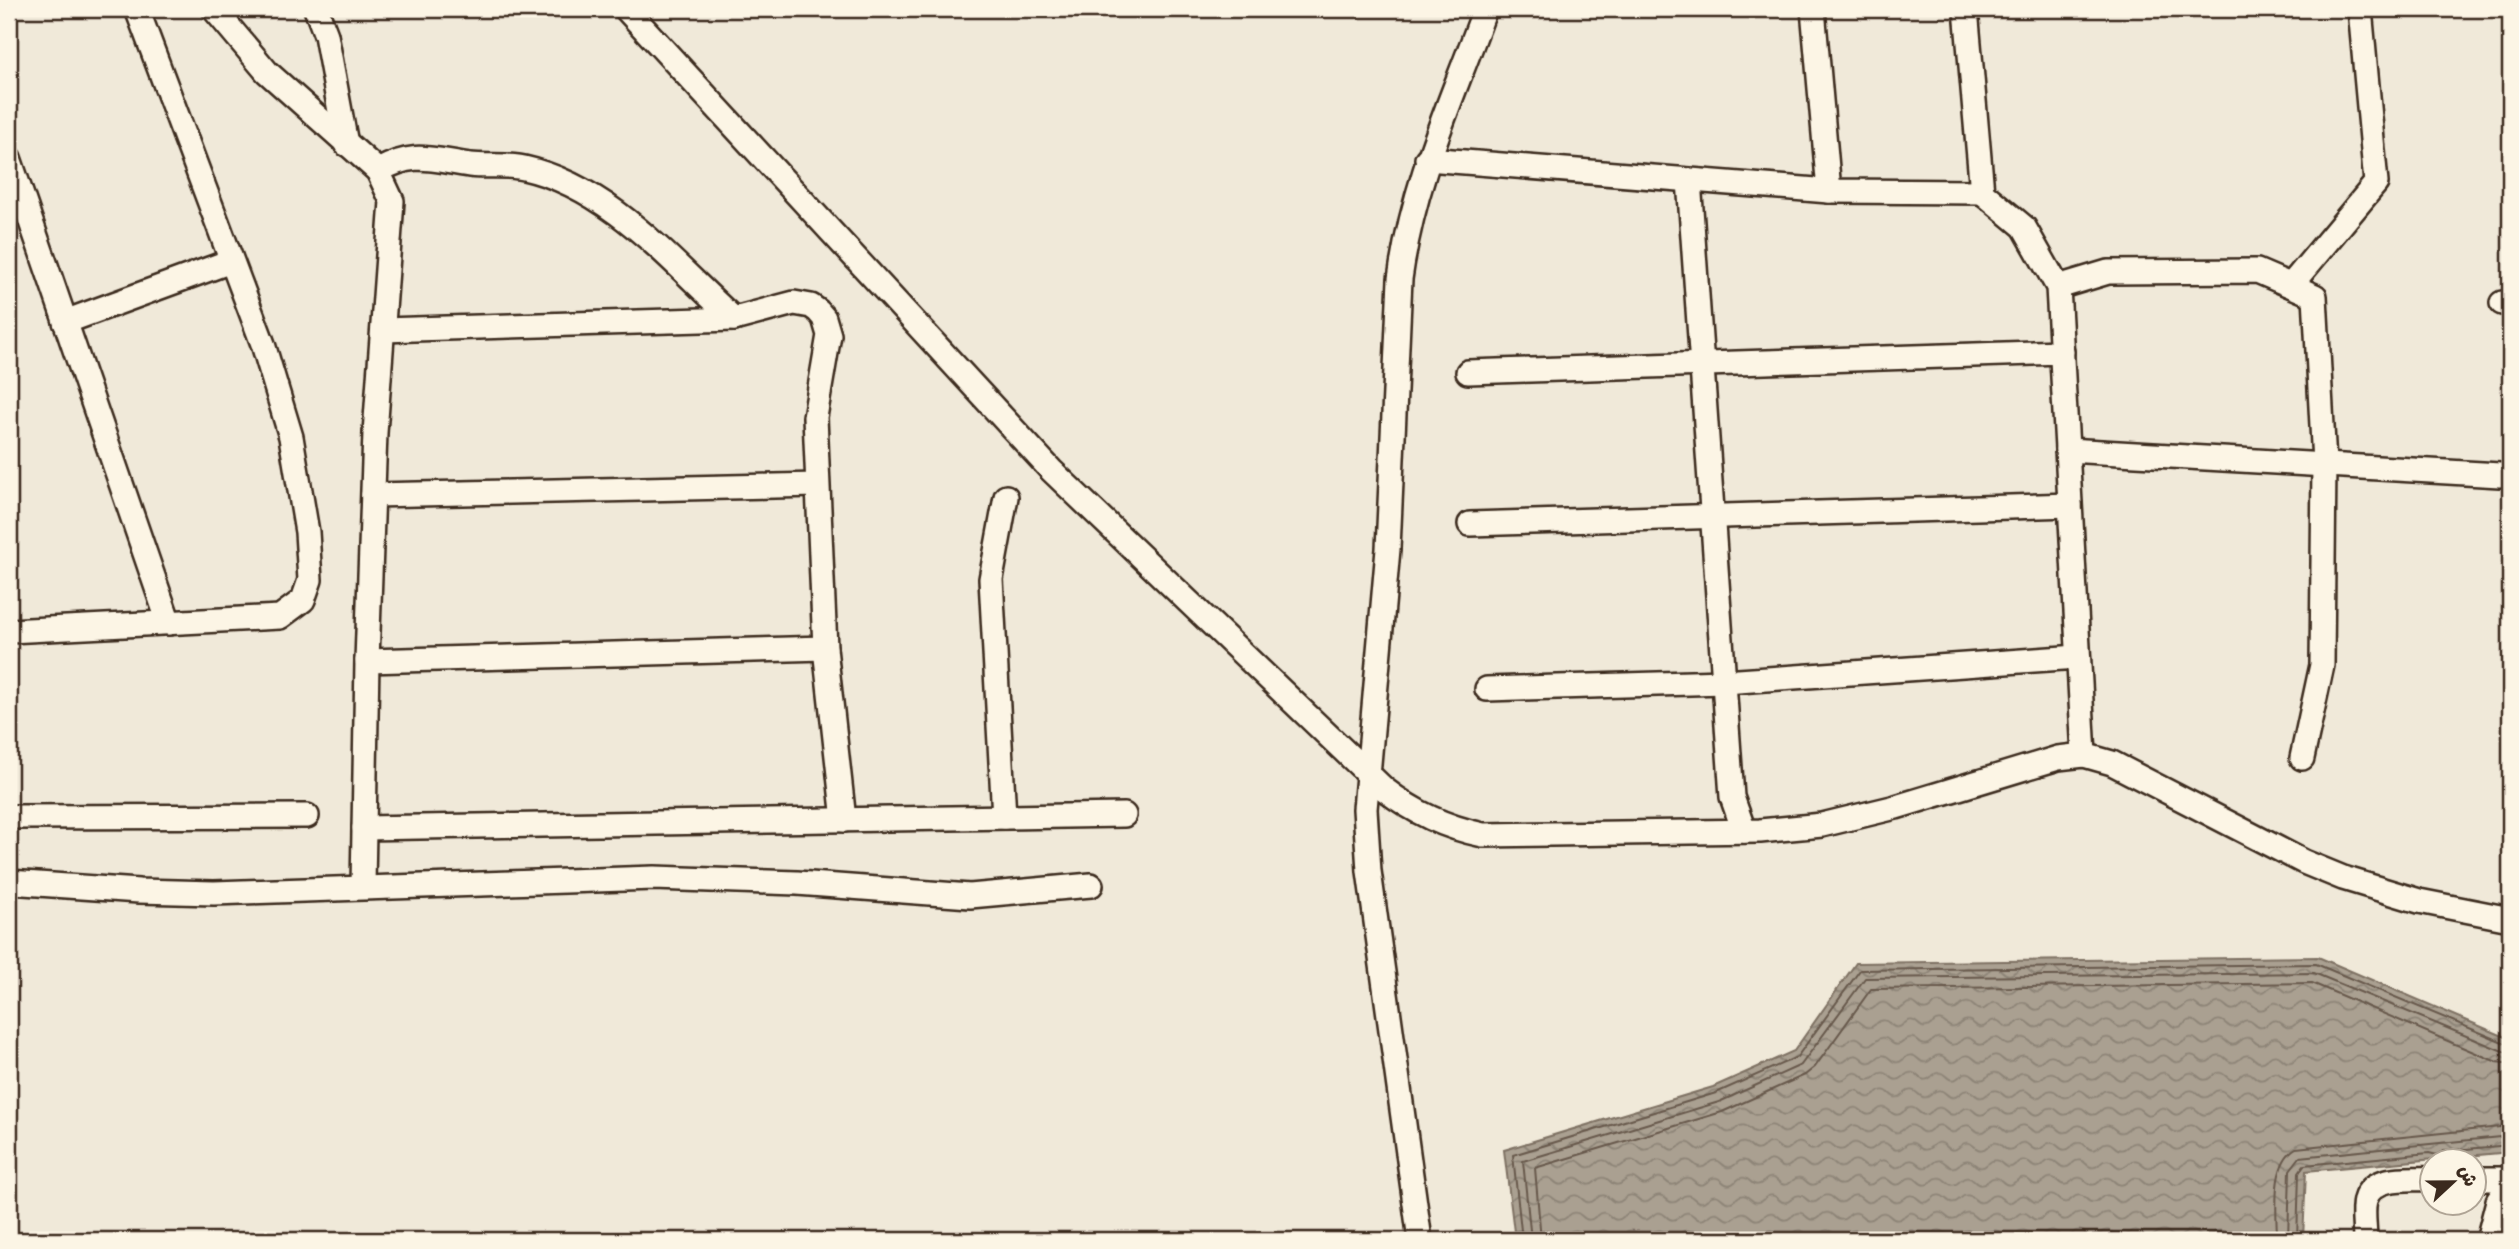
<svg xmlns="http://www.w3.org/2000/svg" width="2519" height="1249" viewBox="0 0 2519 1249" font-family="'Indie Flower','Playpen Sans Arabic',sans-serif">
<style>
.water{fill:url(#water-waves);stroke:#7e7163;stroke-width:2}
.lines{fill:none;stroke-linecap:round;stroke-linejoin:round}
.shore{stroke:#67594c;stroke-width:2}
.minor-casing{stroke:#3b2a1e;stroke-width:28}
.minor{stroke:#fcf5e5;stroke-width:23}
</style>
<defs>
<pattern id="water-waves" width="16" height="10" patternUnits="userSpaceOnUse" patternTransform="scale(1.75)"><rect width="16" height="10" fill="#aaa091"/><path d="M0 5q4-4 8 0t8 0" fill="none" stroke="#8c8376"/></pattern>
</defs>
<rect width="100%" height="100%" fill="#f0e9d9"/>
<filter id="ink" filterUnits="userSpaceOnUse"><feTurbulence type="fractalNoise" baseFrequency=".0143" numOctaves="2"/><feDisplacementMap in="SourceGraphic" scale="14" xChannelSelector="R" yChannelSelector="G"/><feConvolveMatrix kernelMatrix="1 2 1 2 8 2 1 2 1" color-interpolation-filters="sRGB"/></filter>
<g filter="url(#ink)">
<polygon class="water" points="2318,957 2510,1039 2510,1152 2306,1171 2303,1240 1515,1240 1504,1150 1713,1087 1794,1051 1856,963"/>
<g class="lines">
<g class="shore">
<polyline points="1522,1240 1513,1155 1716,1093 1797,1057 1860,970 2316,964 2510,1045"/>
<polyline points="1531,1240 1523,1161 1719,1102 1801,1065 1865,978 2314,973 2510,1054"/>
<polyline points="1541,1240 1535,1168 1722,1112 1805,1075 1815,1067 1871,989 2312,983 2497,1062 2510,1064"/>
<path d="M 2277,1240 C 2277,1213 2270,1163 2296,1148 L 2510,1126"/>
<polyline points="2288,1240 2290,1170 2300,1157 2510,1136"/>
<polyline points="2297,1240 2299,1172 2304,1165 2429,1153 2437,1155 2444,1151 2510,1145"/>
</g>
<defs>
<g id="minor">
<polyline points="214,9 267,72 378,171 392,201 375,433 367,661 363,886"/>
<polyline points="316,9 326,35 346,144"/>
<path d="M 626,9 L 1051,470 L 1384,789 C 1415,813 1445,827 1483,835 L 1760,831 L 1822,825 L 1896,807 L 2058,758 L 2084,755 L 2112,763 L 2304,862 L 2343,878 L 2419,901 L 2510,919"/>
<polyline points="1813,9 1829,191"/>
<polyline points="9,158 169,623"/>
<polyline points="1427,159 1829,191 1982,192 1966,9"/>
<path d="M 378,171 C 415,150 432,160 470,165 C 488,167 505,164 524,168 C 610,187 671,262 734,319"/>
<polyline points="1689,180 1732,797 1744,831"/>
<polyline points="1982,192 2024,227 2058,287 2084,755"/>
<polyline points="2291,285 2376,183 2360,9"/>
<polyline points="2058,287 2108,272 2257,271 2315,296 2324,463 2322,665 2302,758"/>
<polyline points="2502,303 2510,304"/>
<polyline points="65,322 231,261"/>
<polyline points="383,330 734,319 794,303 811,306 818,311 824,318 829,335 815,417 825,648 844,820"/>
<polyline points="1468,372 2062,352"/>
<polyline points="2067,450 2500,475"/>
<polyline points="373,495 817,485"/>
<polyline points="1470,524 2070,505"/>
<polyline points="9,631 280,617 303,600 310,580 307,532 291,437 263,344 137,9"/>
<polyline points="367,661 825,648"/>
<polyline points="1487,689 1724,682 2078,657"/>
<polyline points="9,817 307,816"/>
<polyline points="1004,817 991,579 1006,497"/>
<polyline points="364,828 1124,815"/>
<polyline points="9,882 139,891 214,893 654,878 797,883 970,896 1091,885"/>
<polyline points="2474,1179 2510,1179"/>
<path d="M 1420,1240 L 1369,871 L 1365,809 L 1388,549 L 1400,279 C 1414,178 1451,103 1485,9"/>
<path d="M 2365,1240 C 2365,1228 2362,1211 2365,1200 C 2372,1174 2412,1179 2432,1179"/>
<polyline points="2488,1240 2498,1201 2510,1185"/>
</g>
</defs>
<use href="#minor" class="minor-casing"/>
<use href="#minor" class="minor"/>
</g>
</g>
<rect width="2519" height="1249" fill="none" stroke="#fcf5e5" stroke-width="35"/>
<rect x="18" y="18" width="2484" height="1214" fill="none" stroke="#3b2a1e" stroke-width="2.5" filter="url(#ink)"/>
<g transform="translate(2453 1182) rotate(68)"><circle r="33" fill="#fcf5e5" stroke="#afa495" stroke-width="2"/>
<path d="M0-5L12 26L0 18L-12 26Z" fill="#3b2a1e"/>
<text y="-10" font-size="19" font-weight="bold" text-anchor="middle" fill="#3b2a1e">ش</text>
</g>
</svg>
